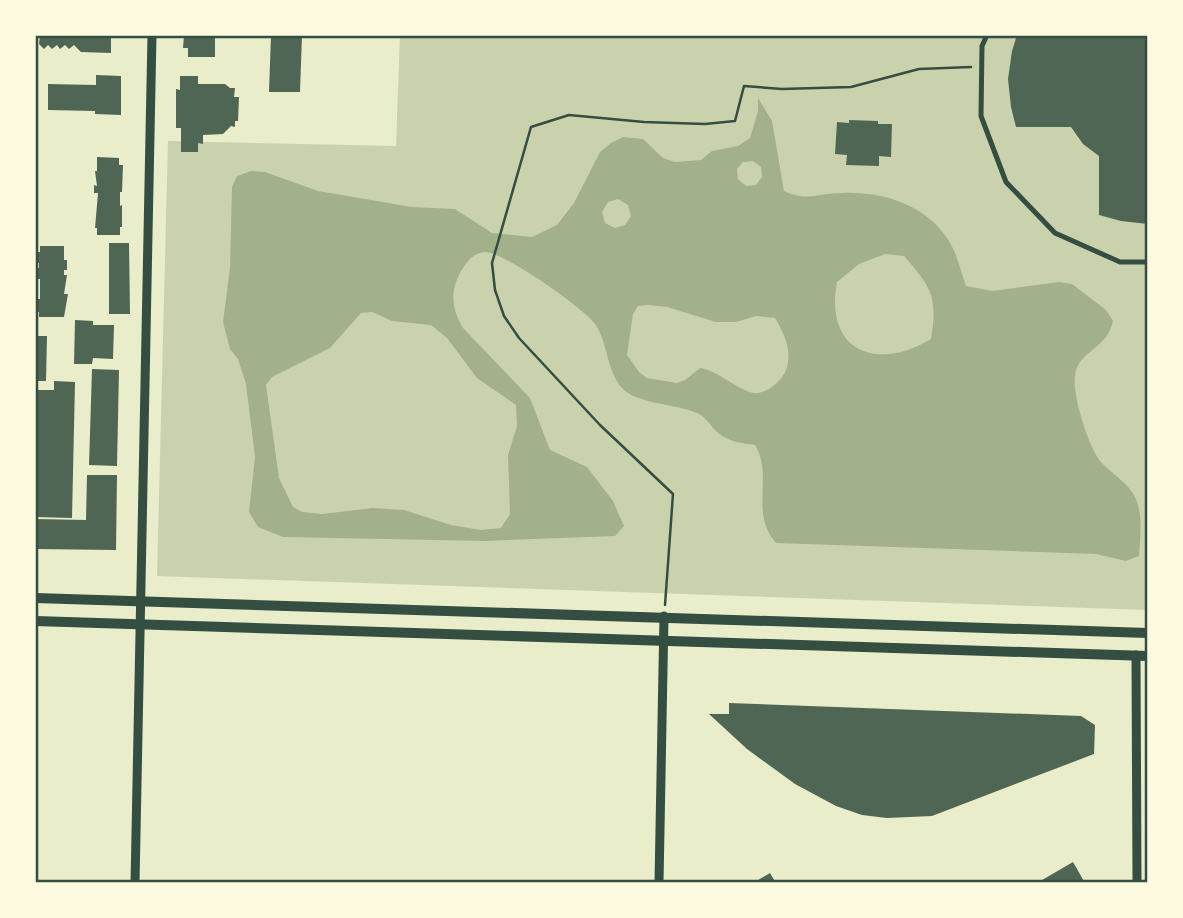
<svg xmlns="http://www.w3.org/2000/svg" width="1183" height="918" viewBox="0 0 1183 918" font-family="Quicksand,sans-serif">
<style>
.green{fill:#cad2ad}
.water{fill:#a3b18a;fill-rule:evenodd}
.building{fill:#4f6655}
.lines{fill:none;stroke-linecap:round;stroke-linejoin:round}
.path{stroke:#344e41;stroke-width:2.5}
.pedestrian{stroke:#344e41;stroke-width:5}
.tertiary{stroke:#344e41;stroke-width:9}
.primary{stroke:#344e41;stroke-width:10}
.neatline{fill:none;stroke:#344e41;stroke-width:2.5}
</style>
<rect width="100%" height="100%" fill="#e9edc9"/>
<polygon class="green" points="400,35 1148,35 1148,610 157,576 168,141 396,146"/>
<path class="water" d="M 758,98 L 772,121 L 784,191 C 807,202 818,193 842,193 C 882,191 927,205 949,241 C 957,254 961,272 966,286 L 993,291 L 1059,282 L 1072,284 L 1106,310 L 1113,321 C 1107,350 1078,350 1075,376 C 1072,394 1089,450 1102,463 C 1114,476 1131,484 1137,502 C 1143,519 1140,538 1139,556 L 1126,561 L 1096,554 L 776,543 C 749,513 774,476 755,445 C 741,443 727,442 716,431 C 710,425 705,416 697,413 C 677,404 636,404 622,388 C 606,370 608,342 595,324 C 584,308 501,250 484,252 C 469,254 461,270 456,282 C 450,298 455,315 463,328 L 530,398 L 550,450 L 587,467 L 613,501 L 624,526 L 615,536 L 484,541 L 283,537 L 258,527 L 249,512 L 255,457 L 246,384 L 238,359 L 230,349 L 223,322 L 230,268 L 232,187 L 237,176 L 251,171 L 265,172 L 318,191 L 412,207 L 455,209 L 492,233 L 532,237 L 557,225 L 574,203 L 600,152 L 611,143 L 623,137 L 643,139 L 663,158 L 675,162 L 701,160 L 712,151 L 738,146 L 750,138 L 758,111 ZM 753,161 L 761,167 L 762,177 L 756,185 L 746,186 L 738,179 L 737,169 L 743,162 ZM 618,199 L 628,205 L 631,216 L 625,225 L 615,228 L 605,223 L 602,212 L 608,202 ZM 885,254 L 904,256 C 931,287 938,296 931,339 C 877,372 824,351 837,282 L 859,264 ZM 648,305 L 667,307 L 716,322 L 736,322 L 756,316 L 775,318 C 790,342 798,371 769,389 C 765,391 759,394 754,393 C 736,390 720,371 700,368 L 685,380 L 677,383 L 647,378 L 639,372 L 627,355 L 633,314 L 638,306 ZM 372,312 L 392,321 L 431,325 L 447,338 L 477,378 L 516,405 L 517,426 L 508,455 L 510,514 L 501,528 L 481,530 L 451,525 L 404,510 L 373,508 L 322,514 L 302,512 L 293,507 L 279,478 L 266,385 L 272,377 L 330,348 L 361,313 Z"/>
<g class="building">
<polygon points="40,35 111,35 111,53 81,52 74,45 69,49 65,45 60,49 57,45 52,49 48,45 44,49 39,44"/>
<polygon points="190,35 215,35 215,57 188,57 188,48 183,48 184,36"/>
<polygon points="271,35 302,35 300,92 269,92"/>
<polygon points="1017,35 1148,35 1148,224 1121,221 1099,215 1099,156 1083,144 1071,127 1016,127 1011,107 1008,79 1012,51"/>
<polygon points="96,75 121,76 121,115 95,114 95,111 48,110 48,84 96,85"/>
<polygon points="180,76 198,76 198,84 225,84 230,88 235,88 234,97 239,97 238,121 235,121 235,127 231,126 223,134 203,135 203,144 198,143 198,152 181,152 181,128 176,128 176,89 180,90"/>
<polygon points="849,120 878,121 878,124 892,124 891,157 879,156 879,166 846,165 847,155 835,154 837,122 849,123"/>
<polygon points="97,157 119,158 119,165 123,165 122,192 120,192 120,206 122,205 122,227 120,227 120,235 97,235 97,228 95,228 98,193 94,193 94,185 97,186 95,171 97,171"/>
<polygon points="109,243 129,243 130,314 109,314"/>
<polygon points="40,246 64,246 64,260 67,260 67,270 64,270 64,275 67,275 64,294 68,294 64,317 39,317 39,312 36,312 37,299 40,299 40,279 35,279 35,268 39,268 39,263 35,263 35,252 40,252"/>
<polygon points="75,320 93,321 93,325 114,325 113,359 93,358 92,364 74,364"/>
<polygon points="35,336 47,336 46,381 35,381"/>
<polygon points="92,369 119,370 117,466 89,465"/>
<polygon points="54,381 75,382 72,518 35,517 35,390 54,390"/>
<polygon points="87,475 117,475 116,550 35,549 35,519 86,520"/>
<polygon points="729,703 1081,716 1095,725 1094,754 932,816 887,818 862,815 836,806 795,784 747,749 709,714 729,714"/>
<polygon points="1073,862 1085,883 1037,883"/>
<polygon points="770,873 776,883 753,883"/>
</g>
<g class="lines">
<polyline class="path" points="665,605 673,494 600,425 519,338 504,316 495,290 492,263 531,127 569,115 644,122 705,124 735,121 744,86 782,89 851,87 919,69 971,67"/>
<polyline class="pedestrian" points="987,35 982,46 981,116 1006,182 1055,233 1120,262 1148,262"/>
<g class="tertiary">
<polyline points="1136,655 1137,883"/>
<polyline points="135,883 152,35"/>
<polyline points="659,883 664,616"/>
</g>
<g class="primary">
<polyline points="35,598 1148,633"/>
<polyline points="35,621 1148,656"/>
</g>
</g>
<rect width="1183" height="918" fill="none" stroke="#fefae0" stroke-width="74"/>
<rect x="37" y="37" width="1109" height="844" class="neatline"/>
</svg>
